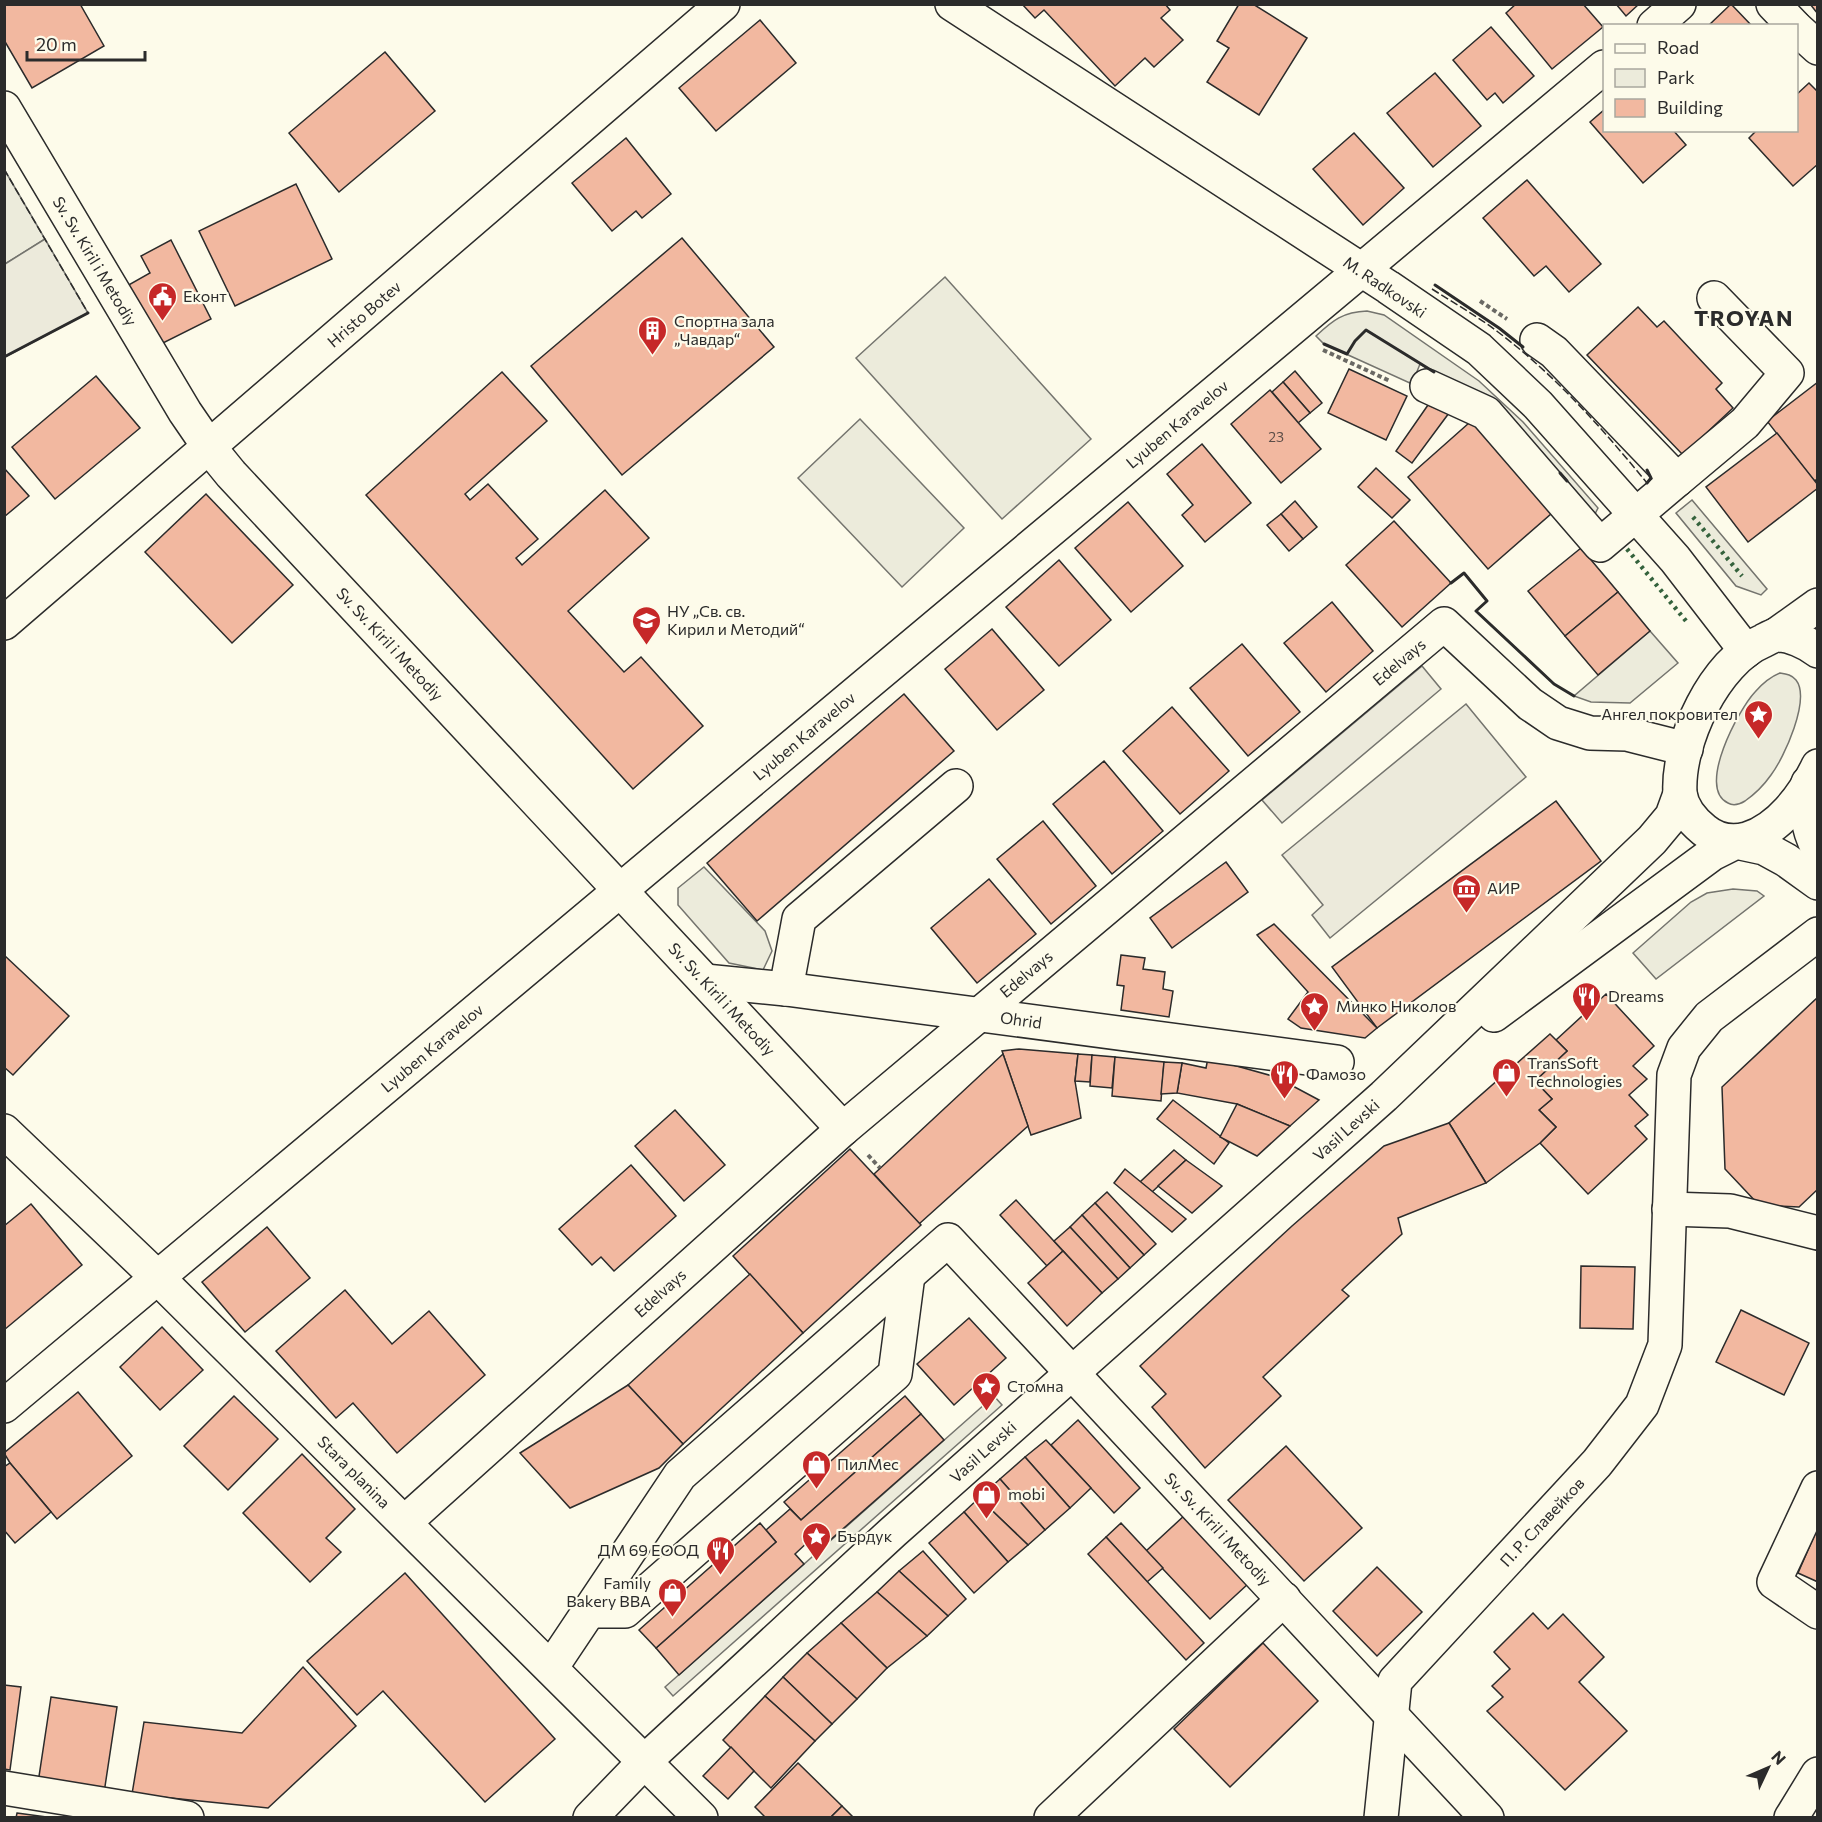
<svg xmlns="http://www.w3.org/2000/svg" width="1822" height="1822" viewBox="0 0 1822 1822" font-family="Commissioner,sans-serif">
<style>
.green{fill:#ecebdb;stroke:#74746e;stroke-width:1.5}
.parking{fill:#eceadb;stroke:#74746e;stroke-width:1.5}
.building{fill:#f2b8a0;stroke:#2b2b2b;stroke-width:1.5}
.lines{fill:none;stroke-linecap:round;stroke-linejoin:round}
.minor-casing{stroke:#2b2b2b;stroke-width:36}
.major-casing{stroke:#2b2b2b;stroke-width:36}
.path{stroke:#6a6964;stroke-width:4;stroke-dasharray:4.5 3;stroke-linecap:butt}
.minor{stroke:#fdfbea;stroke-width:33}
.major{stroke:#fdfbea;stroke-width:33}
.hedge{stroke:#34623c;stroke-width:4.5;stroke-dasharray:3 4.5;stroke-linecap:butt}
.fence{stroke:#2b2b2b;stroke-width:1.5;stroke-dasharray:8 3;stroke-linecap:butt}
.wall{stroke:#2b2b2b;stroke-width:3}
.labels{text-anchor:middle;stroke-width:4.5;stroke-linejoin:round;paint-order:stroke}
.number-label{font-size:14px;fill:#5d4e48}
.street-label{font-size:16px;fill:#2b2b2b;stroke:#fdfbea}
.poi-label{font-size:16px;fill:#2b2b2b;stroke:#fdfbea;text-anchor:start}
.district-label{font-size:22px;font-weight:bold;letter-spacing:1.5px;fill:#2b2b2b;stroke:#fdfbea}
</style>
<rect width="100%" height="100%" fill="#fdfbea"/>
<g class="green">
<polygon points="4,169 45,239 5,264 4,264"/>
<polygon points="945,277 1091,439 1002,519 856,358"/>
<path d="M 1367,311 L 1384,315 L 1479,381 L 1523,422 L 1598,508 L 1595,514 L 1567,481 L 1508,421 L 1458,386 L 1420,364 L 1412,384 L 1324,344 L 1316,336 C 1333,320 1343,312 1367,311 Z"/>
<polygon points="860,419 964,528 902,587 798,478"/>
<polygon points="1692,500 1767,589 1761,595 1736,586 1676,513"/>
<polygon points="1650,631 1678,663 1630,703 1591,702 1574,696"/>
<path d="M 1780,673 C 1787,674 1792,675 1796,680 C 1811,699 1784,758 1771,775 C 1764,785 1755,794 1745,801 C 1740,804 1733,806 1728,803 C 1696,788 1739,709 1755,692 C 1762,684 1770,677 1780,673 Z"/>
<polygon points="704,867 765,931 772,951 763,970 729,963 678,905 678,888"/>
<polygon points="1733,889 1757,891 1764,896 1656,979 1633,953 1691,902 1707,893"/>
<polygon points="994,1396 1002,1405 673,1696 665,1687"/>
</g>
<g class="parking">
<polygon points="45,239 88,313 5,357 5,264"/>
<polygon points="1422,666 1441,689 1282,823 1262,800"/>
<polygon points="1466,704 1526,777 1330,938 1312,915 1323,905 1282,855"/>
</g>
<g class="building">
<polygon points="4,4 80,4 104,46 32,88 4,40"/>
<polygon points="1022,4 1165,4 1170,10 1161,18 1183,40 1154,67 1145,58 1115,86 1044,10 1035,18"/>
<polygon points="1239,4 1253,4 1307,38 1259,115 1207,82 1229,48 1217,41"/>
<polygon points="1516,4 1583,4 1603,27 1552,69 1506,13"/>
<polygon points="1616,4 1639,4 1626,16"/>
<polygon points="1731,4 1752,26 1708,26"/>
<polygon points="1810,4 1818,4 1818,14"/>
<polygon points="760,20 796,63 716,131 679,88"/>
<polygon points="1491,27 1534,76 1503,103 1495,93 1487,100 1453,60"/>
<polygon points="385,52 435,111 339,192 289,133"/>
<polygon points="1435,73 1481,126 1433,167 1387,113"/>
<polygon points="1809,83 1818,92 1818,164 1793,186 1749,138 1757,130 1796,130 1796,95"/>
<polygon points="1604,110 1604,130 1673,130 1686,145 1643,183 1590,122"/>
<polygon points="1354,133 1404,188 1363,225 1313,169"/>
<polygon points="626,138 671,194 642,218 636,211 612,231 572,183"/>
<polygon points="1527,180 1601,264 1569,292 1546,266 1534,276 1483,218"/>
<polygon points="296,184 332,259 235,306 199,231"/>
<polygon points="682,238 774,347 622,475 531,366"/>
<polygon points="171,240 211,319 155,347 125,287 150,273 141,256"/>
<polygon points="1638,307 1657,327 1664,321 1722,383 1716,389 1733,408 1683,455 1587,355"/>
<polygon points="1349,369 1407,396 1386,440 1328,413"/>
<polygon points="1295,371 1322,403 1310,413 1283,382"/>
<polygon points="502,372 547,421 465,494 470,500 488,484 538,539 516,558 522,565 605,490 649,538 568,611 624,672 641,657 703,726 633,789 366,495"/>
<polygon points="96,376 140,428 55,499 12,447"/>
<polygon points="1283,382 1310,413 1298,423 1272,392"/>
<polygon points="1818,382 1818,479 1814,481 1767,421"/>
<polygon points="1270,390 1321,449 1281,483 1231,424"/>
<polygon points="1428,405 1449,413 1412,463 1396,451"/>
<polygon points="1478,415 1559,507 1488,569 1408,477"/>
<polygon points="1777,433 1818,485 1818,488 1748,542 1706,487"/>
<polygon points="1202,444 1251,503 1205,542 1182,515 1193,505 1167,474"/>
<polygon points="4,468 29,496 4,517"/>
<polygon points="1376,468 1410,500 1392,518 1358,487"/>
<polygon points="206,494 293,585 232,643 145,552"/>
<polygon points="1295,501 1317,527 1303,539 1281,514"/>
<polygon points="1128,502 1183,566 1131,612 1075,548"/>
<polygon points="1281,514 1303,539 1289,551 1267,525"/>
<polygon points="1394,521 1451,583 1402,627 1346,565"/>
<polygon points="1581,548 1618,592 1565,636 1528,591"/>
<polygon points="1059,560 1111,620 1059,666 1006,607"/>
<polygon points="1618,592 1650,631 1598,675 1565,636"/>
<polygon points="1332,602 1373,651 1326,692 1284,643"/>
<polygon points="992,629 1044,690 997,730 945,669"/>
<polygon points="1242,644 1300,712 1248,756 1190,688"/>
<polygon points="904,694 954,751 757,921 707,863"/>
<polygon points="1172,707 1229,771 1180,814 1123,751"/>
<polygon points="1104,761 1163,831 1112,874 1053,804"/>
<polygon points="1556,801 1601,861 1377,1028 1332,967"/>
<polygon points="1043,821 1096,886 1051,924 997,859"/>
<polygon points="1226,862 1248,892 1172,948 1150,918"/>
<polygon points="989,879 1036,934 977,983 931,928"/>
<polygon points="1274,924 1377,1028 1365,1038 1301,1028 1288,1019 1308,992 1257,935"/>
<polygon points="4,955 69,1016 13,1075 4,1067"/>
<polygon points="1121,955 1145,958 1143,969 1165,972 1163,989 1173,991 1169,1017 1121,1010 1124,986 1117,985"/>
<polygon points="1606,994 1654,1046 1633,1066 1647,1079 1629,1095 1648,1115 1635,1126 1647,1139 1588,1194 1540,1143 1556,1127 1539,1110 1552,1099 1535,1081 1567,1051 1556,1040"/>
<polygon points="1818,997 1818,1189 1799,1207 1759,1205 1725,1169 1722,1087"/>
<polygon points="1550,1034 1567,1051 1535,1081 1552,1099 1539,1110 1556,1127 1540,1143 1486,1183 1449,1123"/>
<polygon points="1019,1049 1078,1054 1075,1081 1081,1118 1031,1135 1002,1051"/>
<polygon points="1003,1054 1028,1126 919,1224 874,1174"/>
<polygon points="1078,1054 1092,1055 1090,1082 1075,1081"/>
<polygon points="1092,1055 1115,1057 1112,1088 1090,1086"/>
<polygon points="1115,1057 1164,1062 1161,1101 1112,1096"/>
<polygon points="1208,1058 1276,1077 1319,1100 1290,1126 1237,1104 1177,1093 1182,1063 1206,1068"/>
<polygon points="1164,1062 1182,1063 1177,1093 1161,1094"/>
<polygon points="1173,1100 1229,1143 1214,1164 1157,1119"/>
<polygon points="1237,1104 1290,1126 1257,1156 1220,1137"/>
<polygon points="675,1110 725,1165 684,1201 635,1146"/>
<polygon points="1449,1123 1486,1183 1398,1218 1402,1234 1342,1290 1349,1296 1263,1377 1281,1396 1205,1468 1152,1407 1166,1394 1140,1366 1292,1226 1384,1146"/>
<polygon points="850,1149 921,1225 803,1333 733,1256"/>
<polygon points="1174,1150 1186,1160 1152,1192 1140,1182"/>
<polygon points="1186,1160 1222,1186 1192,1213 1158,1186"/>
<polygon points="631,1165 676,1216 614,1271 601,1257 592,1265 559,1229"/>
<polygon points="1125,1169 1186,1219 1172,1232 1114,1183"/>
<polygon points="1107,1192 1156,1244 1144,1255 1095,1203"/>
<polygon points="1016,1200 1063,1251 1047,1266 1000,1215"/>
<polygon points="1095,1203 1144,1255 1130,1268 1082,1215"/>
<polygon points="31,1204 82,1265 4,1330 4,1226"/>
<polygon points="1082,1215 1130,1268 1118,1279 1070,1227"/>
<polygon points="267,1227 310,1278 245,1332 202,1282"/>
<polygon points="1070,1227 1118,1279 1102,1293 1054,1241"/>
<polygon points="1063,1251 1102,1293 1067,1326 1028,1283"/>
<polygon points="1581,1266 1635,1267 1633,1329 1580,1328"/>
<polygon points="750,1274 803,1333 683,1444 628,1385"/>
<polygon points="345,1290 392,1344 429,1311 485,1375 397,1453 353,1403 336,1418 276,1351"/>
<polygon points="1741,1310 1809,1343 1784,1395 1716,1362"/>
<polygon points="969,1318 1006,1358 954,1405 917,1364"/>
<polygon points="162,1327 203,1370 160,1410 120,1367"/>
<polygon points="628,1385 683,1444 659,1468 570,1508 520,1453"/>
<polygon points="78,1392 132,1456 57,1519 10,1463 4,1453"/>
<polygon points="234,1396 278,1439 228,1490 184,1446"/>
<polygon points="905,1396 921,1414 801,1520 784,1502"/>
<polygon points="921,1414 944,1440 820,1549 811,1539 795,1554 804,1564 679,1675 656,1648 776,1542 766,1530 790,1509 801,1520"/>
<polygon points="1078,1420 1140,1488 1114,1513 1051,1445"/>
<polygon points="1046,1440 1091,1488 1070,1508 1025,1457"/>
<polygon points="1286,1446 1362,1528 1304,1581 1228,1500"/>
<polygon points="302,1454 355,1509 326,1538 341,1552 310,1582 243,1513"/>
<polygon points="1025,1457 1070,1508 1045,1530 1000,1479"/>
<polygon points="10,1463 51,1512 15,1543 4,1530 4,1467"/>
<polygon points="1000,1479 1045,1530 1028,1545 979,1498"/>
<polygon points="979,1498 1028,1545 1008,1562 964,1512"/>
<polygon points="964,1512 1008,1562 974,1593 929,1543"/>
<polygon points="1186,1514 1249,1583 1210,1619 1146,1551"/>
<polygon points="760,1523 776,1542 656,1648 639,1630"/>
<polygon points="1121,1523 1163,1568 1147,1582 1106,1537"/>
<polygon points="1818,1527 1818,1582 1798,1573"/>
<polygon points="1106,1537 1204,1643 1186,1660 1088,1554"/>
<polygon points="923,1551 966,1599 948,1616 899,1571"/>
<polygon points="1377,1567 1422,1612 1377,1656 1333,1611"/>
<polygon points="899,1571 948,1616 927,1636 877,1592"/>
<polygon points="405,1573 555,1739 485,1802 383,1691 357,1715 307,1661"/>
<polygon points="877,1592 927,1636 887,1668 841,1623"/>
<polygon points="1533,1613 1548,1629 1563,1614 1604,1657 1579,1682 1627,1731 1565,1790 1487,1711 1503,1697 1492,1686 1510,1669 1494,1652"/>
<polygon points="841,1623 887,1668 857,1699 807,1653"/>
<polygon points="1263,1643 1318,1701 1230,1787 1174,1729"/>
<polygon points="807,1653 857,1699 832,1724 783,1677"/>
<polygon points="303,1667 356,1726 268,1808 132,1794 144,1722 242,1733"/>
<polygon points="783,1677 832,1724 815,1741 765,1696"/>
<polygon points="4,1685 21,1687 10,1770 4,1769"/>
<polygon points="765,1696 815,1741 771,1788 723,1740"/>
<polygon points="51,1697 117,1707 104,1793 38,1783"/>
<polygon points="731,1747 754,1771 728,1799 703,1776"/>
<polygon points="798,1763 842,1806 830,1818 766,1818 755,1807"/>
<polygon points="842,1806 854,1818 830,1818"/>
<polygon points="17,1813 54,1818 16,1818"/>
</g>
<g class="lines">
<defs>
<g id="minor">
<polyline points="952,4 1388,287 1479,349 1538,405 1675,559 1746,651"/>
<polyline points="1773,4 1794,26"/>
<polyline points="1654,26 1679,4"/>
<polyline points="1796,28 1818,48"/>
<polyline points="4,108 185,412 209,447 231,474 843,1129"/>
<polyline points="1427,386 1486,413 1600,545 1677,480 1554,352 1537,340"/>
<polyline points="1677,480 1745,423 1787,373 1714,298"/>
<polyline points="1776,635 1818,605"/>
<path d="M 1818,651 C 1808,643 1789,634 1776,635 C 1772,636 1767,639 1763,641 C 1715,661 1677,742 1680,793 C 1682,809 1693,821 1704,830 C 1716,840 1732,843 1747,839 C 1779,829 1804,796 1818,766"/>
<path d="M 1808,783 C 1806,810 1806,825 1818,849"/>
<polyline points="705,981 786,989 1337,1062"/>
<polyline points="786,989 799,919 956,786"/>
<polyline points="1494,1015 1712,854 1736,842 1764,848 1786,860 1818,883"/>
<polyline points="4,1131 158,1278 701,1818"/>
<polyline points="1669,1209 1730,1211 1818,1233"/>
<polyline points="4,1406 1604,67"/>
<polyline points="1818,1488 1774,1582 1818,1612"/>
<polyline points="405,1522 843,1129 1444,624 1530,704 1558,723 1590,733 1627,734 1686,749"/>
<polyline points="590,1611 625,1611 895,1374 908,1275"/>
<polyline points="551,1668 680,1475 948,1240 1487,1818"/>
<polyline points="4,1788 187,1818"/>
<polyline points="590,1818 645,1761 893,1532 1384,1096 1652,840 1672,816 1680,794"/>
<polyline points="1051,1818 1284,1599"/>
<polyline points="1381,1818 1395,1681 1597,1463 1642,1405 1665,1345 1674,1075 1684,1048 1709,1017 1818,934"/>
<polyline points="1791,1818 1818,1774"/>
</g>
<polyline id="major" points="4,623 723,4"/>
</defs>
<use href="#minor" class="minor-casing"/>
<use href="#major" class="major-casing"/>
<g class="path">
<polyline points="1480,301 1507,319"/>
<polyline points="1323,350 1390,381"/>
<polyline points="868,1155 880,1168"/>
</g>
<use href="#minor" class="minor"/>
<use href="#major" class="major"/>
<g class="hedge">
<polyline points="1693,517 1742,576"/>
<polyline points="1627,549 1686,621"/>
</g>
<g class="fence">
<polyline points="4,169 88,313"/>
<path d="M 1432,289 C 1454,303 1477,316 1498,332 C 1555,375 1602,428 1647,483"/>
</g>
<g class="wall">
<polyline points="1435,285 1499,328 1523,347"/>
<polyline points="1324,344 1347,354 1355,341 1366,330 1434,372"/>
<polyline points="4,357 88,313"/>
<polyline points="1647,470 1651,478 1647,483"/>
<polyline points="1560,473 1567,481"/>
<polyline points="1451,583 1464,573 1487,601 1476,611 1554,684 1574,696"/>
</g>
</g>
<defs>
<symbol id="civic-pin" viewBox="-11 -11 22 30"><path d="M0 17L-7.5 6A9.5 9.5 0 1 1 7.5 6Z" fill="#c62828" stroke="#fdfbea"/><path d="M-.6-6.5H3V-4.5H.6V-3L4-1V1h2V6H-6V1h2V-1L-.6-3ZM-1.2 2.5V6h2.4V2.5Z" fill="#fff"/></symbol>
<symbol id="building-pin" viewBox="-11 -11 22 30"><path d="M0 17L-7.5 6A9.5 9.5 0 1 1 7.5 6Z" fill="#c62828" stroke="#fdfbea"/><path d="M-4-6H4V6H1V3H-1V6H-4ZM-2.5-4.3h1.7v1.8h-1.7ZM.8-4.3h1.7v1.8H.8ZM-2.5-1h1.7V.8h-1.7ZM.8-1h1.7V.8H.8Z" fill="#fff"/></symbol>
<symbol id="school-pin" viewBox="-11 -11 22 30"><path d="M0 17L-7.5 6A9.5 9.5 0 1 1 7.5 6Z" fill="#c62828" stroke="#fdfbea"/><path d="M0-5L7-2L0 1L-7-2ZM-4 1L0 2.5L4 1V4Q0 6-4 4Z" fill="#fff"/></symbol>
<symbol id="sight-pin" viewBox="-11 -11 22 30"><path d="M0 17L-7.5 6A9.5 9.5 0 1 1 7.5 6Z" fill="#c62828" stroke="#fdfbea"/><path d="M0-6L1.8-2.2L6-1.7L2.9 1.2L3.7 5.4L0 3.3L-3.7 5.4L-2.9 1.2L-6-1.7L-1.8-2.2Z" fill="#fff"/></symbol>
<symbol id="museum-pin" viewBox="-11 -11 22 30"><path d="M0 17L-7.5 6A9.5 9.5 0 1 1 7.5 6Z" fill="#c62828" stroke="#fdfbea"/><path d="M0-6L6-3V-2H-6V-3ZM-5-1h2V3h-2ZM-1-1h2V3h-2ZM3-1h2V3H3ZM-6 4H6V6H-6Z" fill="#fff"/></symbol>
<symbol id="restaurant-pin" viewBox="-11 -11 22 30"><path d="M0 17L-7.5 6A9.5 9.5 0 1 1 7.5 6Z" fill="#c62828" stroke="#fdfbea"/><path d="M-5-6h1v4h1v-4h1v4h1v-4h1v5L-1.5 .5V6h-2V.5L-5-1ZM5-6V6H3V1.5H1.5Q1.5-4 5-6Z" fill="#fff"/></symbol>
<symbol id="shop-pin" viewBox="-11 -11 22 30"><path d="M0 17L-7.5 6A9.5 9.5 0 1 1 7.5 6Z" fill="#c62828" stroke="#fdfbea"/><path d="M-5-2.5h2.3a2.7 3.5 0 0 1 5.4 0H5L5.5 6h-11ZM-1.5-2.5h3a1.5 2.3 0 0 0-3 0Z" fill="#fff"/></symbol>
</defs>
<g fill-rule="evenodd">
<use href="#civic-pin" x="146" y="280" width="33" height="45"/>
<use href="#building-pin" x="636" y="314" width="33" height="45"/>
<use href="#school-pin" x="630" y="604" width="33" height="45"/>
<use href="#sight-pin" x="1742" y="698" width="33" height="45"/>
<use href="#museum-pin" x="1450" y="872" width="33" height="45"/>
<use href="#restaurant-pin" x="1570" y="980" width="33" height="45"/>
<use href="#sight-pin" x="1298" y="990" width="33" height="45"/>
<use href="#shop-pin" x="1490" y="1056" width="33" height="45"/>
<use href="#restaurant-pin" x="1268" y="1058" width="33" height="45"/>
<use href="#sight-pin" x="970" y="1370" width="33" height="45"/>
<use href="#shop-pin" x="800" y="1448" width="33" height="45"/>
<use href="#shop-pin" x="970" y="1478" width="33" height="45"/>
<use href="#sight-pin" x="800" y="1520" width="33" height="45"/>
<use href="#restaurant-pin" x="704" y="1534" width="33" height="45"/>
<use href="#shop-pin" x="656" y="1576" width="33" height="45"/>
</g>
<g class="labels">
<g class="number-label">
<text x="1276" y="442">23</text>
</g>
<g class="street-label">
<text transform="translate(95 261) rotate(59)" y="6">Sv. Sv. Kiril i Metodiy</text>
<text transform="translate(1385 287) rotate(34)" y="6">M. Radkovski</text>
<text transform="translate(364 314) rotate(-41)" y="6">Hristo Botev</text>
<text transform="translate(1177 424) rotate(-40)" y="6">Lyuben Karavelov</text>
<text transform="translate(390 644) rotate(47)" y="6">Sv. Sv. Kiril i Metodiy</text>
<text transform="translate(1399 662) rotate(-40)" y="6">Edelvays</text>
<text transform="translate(804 736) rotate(-40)" y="6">Lyuben Karavelov</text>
<text transform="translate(1026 974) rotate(-40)" y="6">Edelvays</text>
<text transform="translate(722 999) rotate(47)" y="6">Sv. Sv. Kiril i Metodiy</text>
<text transform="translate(1021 1020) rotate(8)" y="6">Ohrid</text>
<text transform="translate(432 1048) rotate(-40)" y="6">Lyuben Karavelov</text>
<text transform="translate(1346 1130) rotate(-42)" y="6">Vasil Levski</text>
<text transform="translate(660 1293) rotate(-42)" y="6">Edelvays</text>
<text transform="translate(983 1452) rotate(-42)" y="6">Vasil Levski</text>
<text transform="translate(354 1472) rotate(45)" y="6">Stara planina</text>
<text transform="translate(1542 1522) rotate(-47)" y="6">П. Р. Славейков</text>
<text transform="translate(1218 1529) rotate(47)" y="6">Sv. Sv. Kiril i Metodiy</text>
</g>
<g class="poi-label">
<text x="183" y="302">Еконт</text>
<text x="674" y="327">Спортна зала<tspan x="674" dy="18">„Чавдар“</tspan></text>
<text x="667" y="617">НУ „Св. св.<tspan x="667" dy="18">Кирил и Методий“</tspan></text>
<text x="1738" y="720" text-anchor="end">Ангел покровител</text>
<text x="1487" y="894">АИР</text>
<text x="1608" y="1002">Dreams</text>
<text x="1336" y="1012">Минко Николов</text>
<text x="1527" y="1069">TransSoft<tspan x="1527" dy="18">Technologies</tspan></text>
<text x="1306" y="1080">Фамозо</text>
<text x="1007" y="1392">Стомна</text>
<text x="837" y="1470">ПилМес</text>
<text x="1008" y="1500">mobi</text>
<text x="837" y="1542">Бърдук</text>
<text x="699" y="1556" text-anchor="end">ДМ 69 ЕООД</text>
<text x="651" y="1589" text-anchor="end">Family<tspan x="651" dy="18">Bakery BBA</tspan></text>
</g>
<g class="district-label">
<text x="1744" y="326">TROYAN</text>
</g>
</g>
<rect width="1822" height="1822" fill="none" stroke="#2b2b2b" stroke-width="12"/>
<rect x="1603" y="24" width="195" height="108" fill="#fdfbea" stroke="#a9a89e" stroke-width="1.5"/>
<rect x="1615" y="44" width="30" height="9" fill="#fdfbea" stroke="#a9a89e" stroke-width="1.5"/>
<text x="1657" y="54" font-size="18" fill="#2b2b2b">Road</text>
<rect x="1615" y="69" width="30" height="18" fill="#ecebdb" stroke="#a9a89e" stroke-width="1.5"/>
<text x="1657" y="84" font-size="18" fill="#2b2b2b">Park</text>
<rect x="1615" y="99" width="30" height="18" fill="#f2b8a0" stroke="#a9a89e" stroke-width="1.5"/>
<text x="1657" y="114" font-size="18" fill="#2b2b2b">Building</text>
<g transform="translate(1768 1768) rotate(46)" stroke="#fdfbea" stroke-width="4.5" paint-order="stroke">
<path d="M0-4.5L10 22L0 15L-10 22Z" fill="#2b2b2b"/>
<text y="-9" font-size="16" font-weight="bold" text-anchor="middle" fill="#2b2b2b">N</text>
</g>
<path d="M27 51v9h118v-9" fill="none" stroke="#2b2b2b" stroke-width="3"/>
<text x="36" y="51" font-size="18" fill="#2b2b2b" stroke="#fdfbea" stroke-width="4.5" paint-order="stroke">20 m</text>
</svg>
